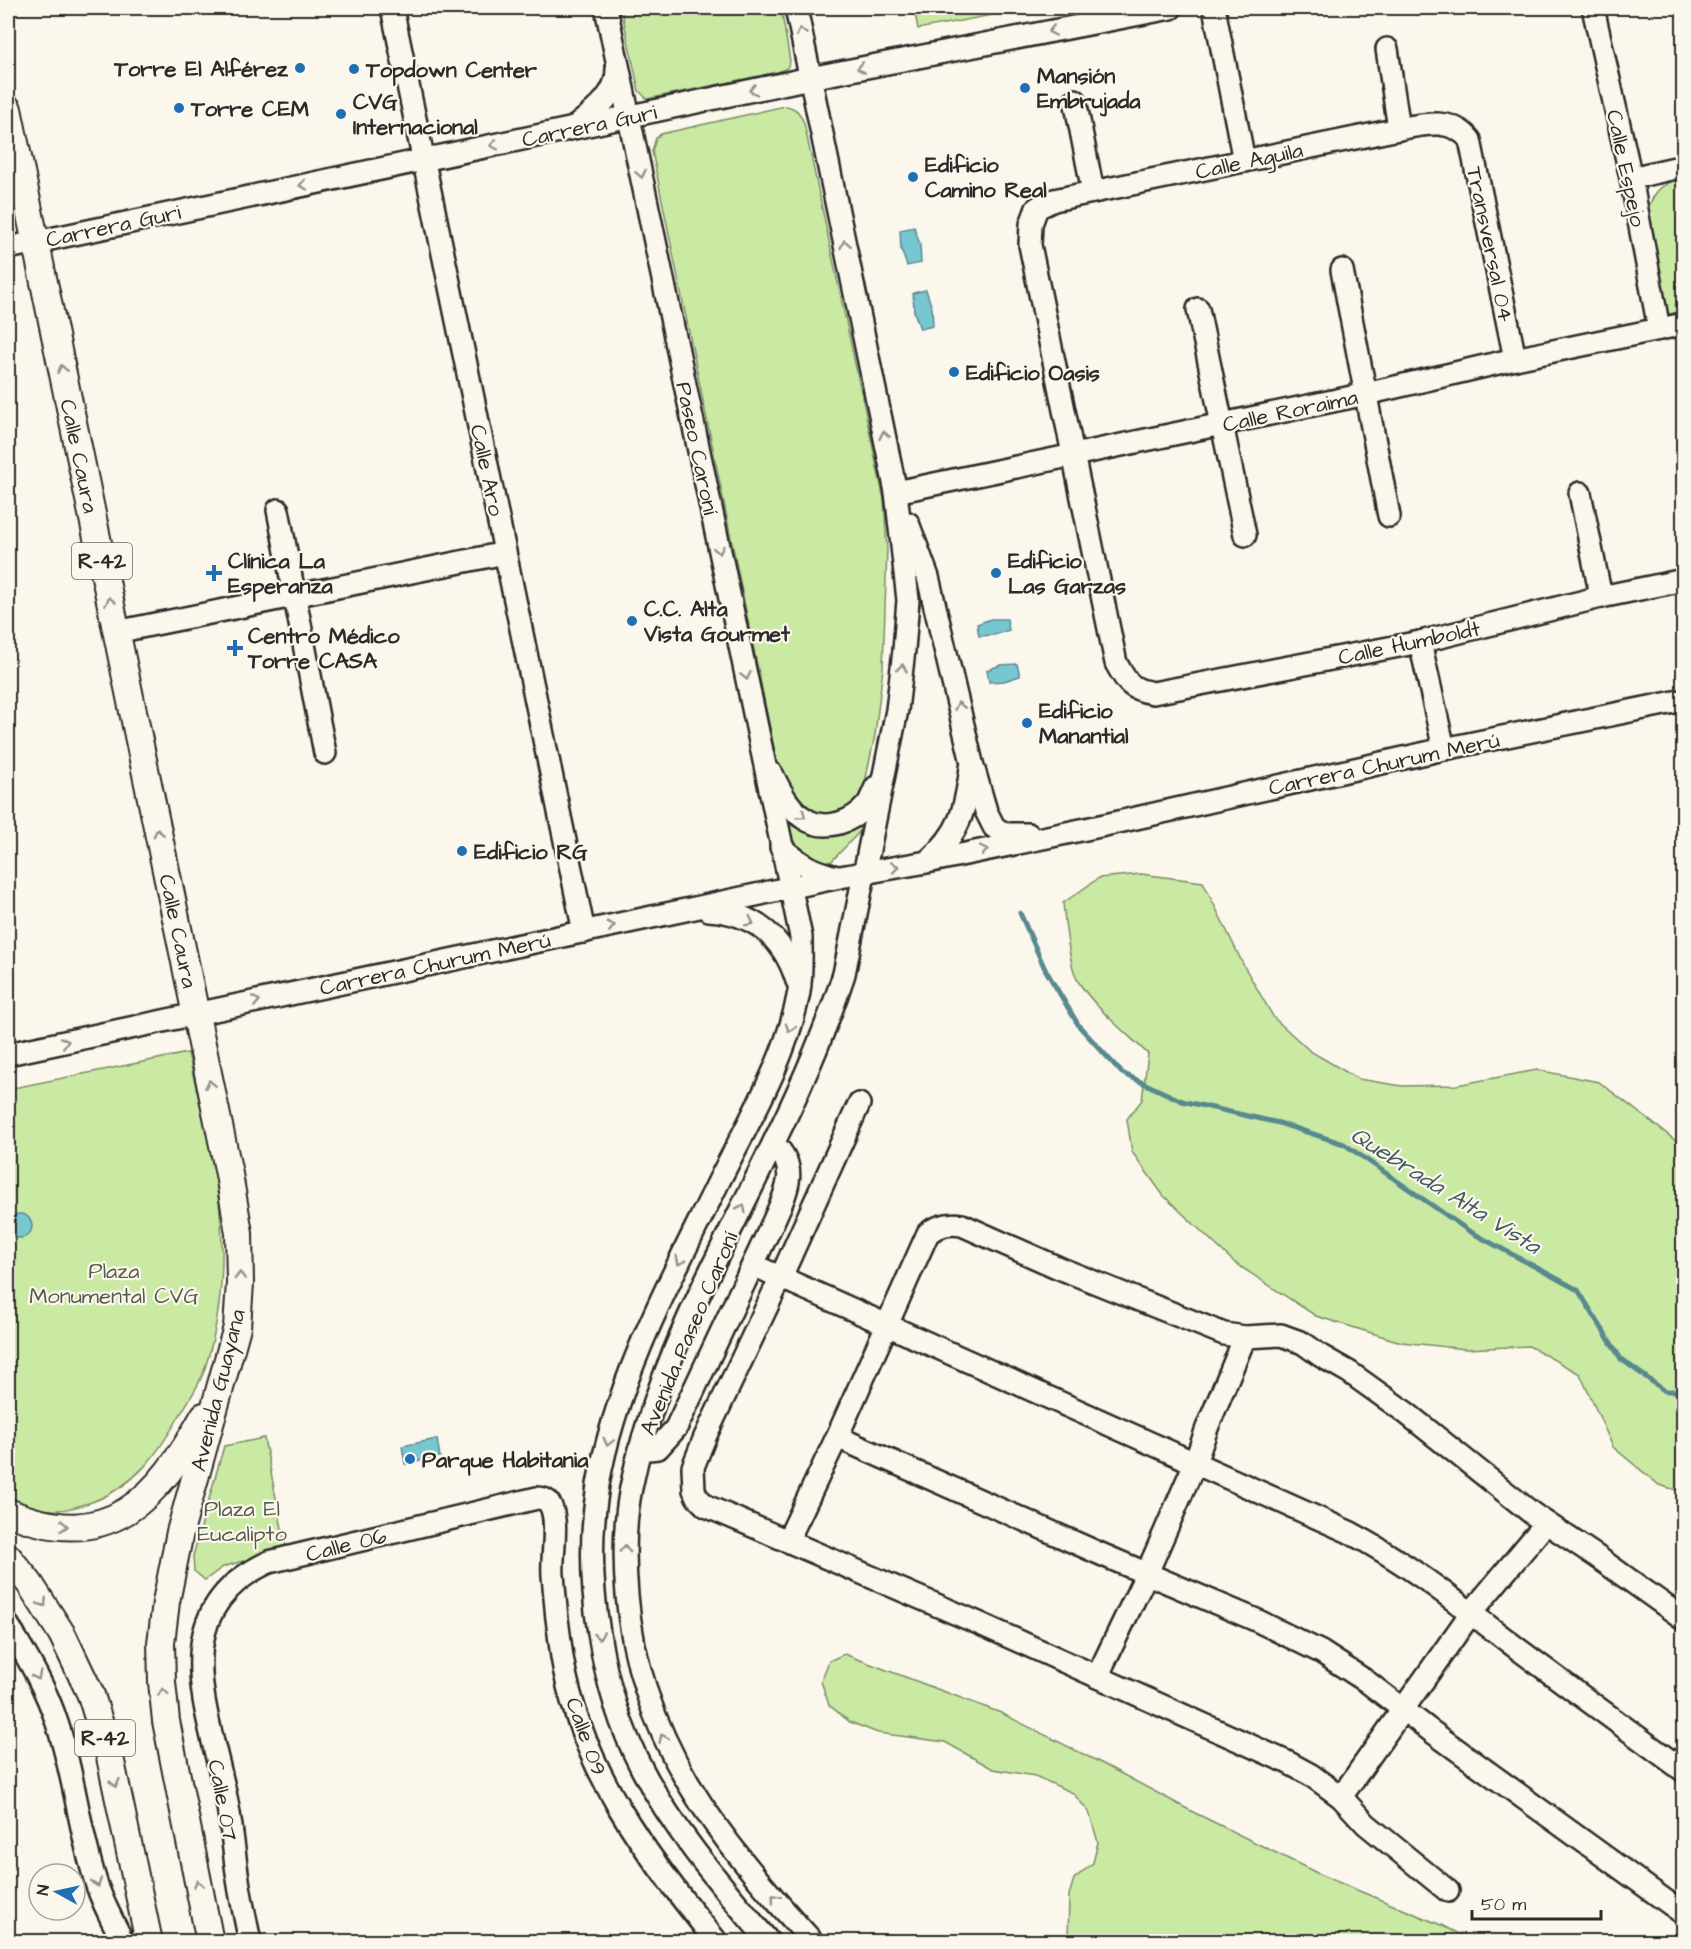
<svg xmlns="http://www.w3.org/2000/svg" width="1691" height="1949" viewBox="0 0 1691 1949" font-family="'Architects Daughter',sans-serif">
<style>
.green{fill:#caeaa3;stroke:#7a8a67;stroke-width:1.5}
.water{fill:#77c7d1;stroke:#59898f;stroke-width:1.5}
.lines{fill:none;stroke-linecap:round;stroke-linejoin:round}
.stream{stroke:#59898f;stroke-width:5}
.minor-casing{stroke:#2b2b2b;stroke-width:26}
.major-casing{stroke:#2b2b2b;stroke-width:30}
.minor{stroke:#fbf7ec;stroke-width:21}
.major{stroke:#fbf7ec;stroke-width:26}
.oneway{stroke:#93918c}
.poi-dot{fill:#1f6fb2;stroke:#fbf7ec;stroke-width:2}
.labels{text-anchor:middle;stroke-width:4.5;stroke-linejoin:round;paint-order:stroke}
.shield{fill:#fbf7ec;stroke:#696865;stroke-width:1.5}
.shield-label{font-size:21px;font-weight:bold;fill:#2b2b2b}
.poi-label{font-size:22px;font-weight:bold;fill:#2b2b2b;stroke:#fbf7ec;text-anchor:start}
.street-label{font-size:22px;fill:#2b2b2b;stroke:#fbf7ec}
.park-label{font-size:22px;fill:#535b49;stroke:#fbf7ec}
.water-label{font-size:24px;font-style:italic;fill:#425a5d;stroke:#fbf7ec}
</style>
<rect width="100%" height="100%" fill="#fbf7ec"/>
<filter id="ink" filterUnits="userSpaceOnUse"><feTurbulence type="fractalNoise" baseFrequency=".0167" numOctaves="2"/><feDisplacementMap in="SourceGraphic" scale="12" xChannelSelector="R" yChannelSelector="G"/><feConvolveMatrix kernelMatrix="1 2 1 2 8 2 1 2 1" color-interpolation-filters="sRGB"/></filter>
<g filter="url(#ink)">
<g class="green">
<polygon points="621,8 781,8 790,61 787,68 778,72 647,99 639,91"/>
<polygon points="914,8 1014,8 1014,11 918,29"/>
<path d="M 785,106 C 796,107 800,113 804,123 L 884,500 L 887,548 L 883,668 L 875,735 L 865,782 L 858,798 L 843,811 L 830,816 L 814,816 L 782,787 L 652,151 L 656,138 L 661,134 Z"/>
<path d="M 1683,178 L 1683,311 L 1665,315 L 1648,209 C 1655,189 1663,183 1683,178 Z"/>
<polygon points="782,821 806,832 820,834 862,824 860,831 830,863 825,866 794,847"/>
<path d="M 1141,874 L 1203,882 L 1244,966 L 1274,1018 L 1310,1051 L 1358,1079 L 1402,1086 L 1457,1085 L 1537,1070 L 1599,1082 L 1679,1143 L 1683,1145 L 1683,1492 L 1659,1485 L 1613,1447 L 1580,1374 L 1529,1346 L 1466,1349 L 1401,1342 L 1316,1316 L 1235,1263 L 1163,1195 L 1132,1152 L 1127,1119 L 1142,1100 L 1148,1054 C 1126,1033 1093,1006 1078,981 C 1069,967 1065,921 1063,903 L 1099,878 Z"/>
<path d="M 188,1053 C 202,1115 220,1177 222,1241 C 223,1284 218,1329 204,1371 C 199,1386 188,1401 180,1415 C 157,1455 136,1485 92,1502 C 79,1506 65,1511 52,1510 C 37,1509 22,1505 8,1501 L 8,1089 Z"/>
<polygon points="264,1438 286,1548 223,1567 205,1580 194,1571 193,1556 224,1446"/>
<polygon points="844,1654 1001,1713 1103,1764 1193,1812 1321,1875 1441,1925 1472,1941 1068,1941 1069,1895 1074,1879 1093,1863 1098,1842 1089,1812 1073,1793 1035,1776 993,1769 945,1742 878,1733 850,1722 829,1705 821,1681 829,1661"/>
</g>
<g class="water">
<polygon points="914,227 920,245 921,263 907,266 901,249 900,230"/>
<polygon points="926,290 932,308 933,326 920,329 914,311 913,293"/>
<polygon points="991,619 1007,619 1009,630 994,635 979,636 977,624"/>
<polygon points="1017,664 1020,676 1004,681 989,682 987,670 1001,665"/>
<circle cx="20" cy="1226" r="12"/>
<polygon points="437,1439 440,1457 405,1464 402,1446"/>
</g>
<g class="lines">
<polyline class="stream" points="1020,913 1045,969 1079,1026 1122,1073 1182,1101 1279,1123 1344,1144 1469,1231 1578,1290 1621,1359 1665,1391 1684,1391"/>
<defs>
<g id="minor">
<polyline points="392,8 584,932"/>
<path d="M 606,8 L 801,937 C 801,955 802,974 799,992 C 787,1058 750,1119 720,1179 C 673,1275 616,1379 598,1485 C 590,1534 591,1584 599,1633 C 606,1680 620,1727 642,1769 C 675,1833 723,1887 769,1942"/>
<path d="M 796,8 L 896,492 L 908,600 L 904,650 L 897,710 L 844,974 C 809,1082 754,1180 705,1282 C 674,1348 645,1416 631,1488 C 624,1523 624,1560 627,1595 C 639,1741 718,1838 813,1942"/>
<polyline points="1214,8 1244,161"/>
<polyline points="1593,8 1631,178 1659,329"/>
<polyline points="1387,49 1399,129"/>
<polyline points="1075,100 1093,192"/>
<path d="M 576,126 C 595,111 618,94 617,68"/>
<polyline points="1631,178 1684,166"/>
<polyline points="8,248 810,78 1171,8"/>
<polyline points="1342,270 1389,516"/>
<polyline points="1198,309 1245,535"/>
<path d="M 1515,359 L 1470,140 C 1452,117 1424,124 1399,129 L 1054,200 L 1037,208 L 1031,224 L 1030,245 L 1116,663 C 1127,683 1130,689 1153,693 L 1420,642 L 1601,597 L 1679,581"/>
<polyline points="896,492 1366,394 1515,359 1684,324"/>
<polyline points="1580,493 1601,597"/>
<polyline points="278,510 325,753"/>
<polyline points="908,523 928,577 972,763 986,811 994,827 1000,831 1007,834 1028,834"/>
<polyline points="116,632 505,553"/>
<polyline points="1420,642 1444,749"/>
<path d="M 772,774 C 780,790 789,809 805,819 C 826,832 853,822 868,804 C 871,799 873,793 876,787"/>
<path d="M 781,847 C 800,864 812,871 837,877"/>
<path d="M 928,861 C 961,832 965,810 971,768"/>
<path d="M 709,910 C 754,913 784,938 797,981"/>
<polyline points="8,1054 840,877 927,862 1105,825 1444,749 1684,700"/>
<polyline points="859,1104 781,1277 705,1437 693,1467 694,1490 697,1497 706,1506 976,1622 1287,1762 1311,1775 1341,1797 1366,1824 1448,1891"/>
<path d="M 753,1265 L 1349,1532 C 1410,1564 1463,1607 1518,1649 C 1573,1690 1628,1730 1684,1771"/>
<polyline points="837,1437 1103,1555 1256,1620 1321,1652 1366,1681 1431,1731 1684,1914"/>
<path d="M 639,1450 L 658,1448 L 676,1428 L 774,1220 C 786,1192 800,1169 774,1144"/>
<path d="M 788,1540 L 837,1437 L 928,1233 C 939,1225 949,1223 962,1225 L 1059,1268 L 1224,1334 L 1245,1337 L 1281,1335 L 1303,1343 L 1321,1356 L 1349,1372 L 1405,1412 L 1533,1514 L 1596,1556 L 1684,1619"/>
<path d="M 8,1625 C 27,1657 46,1688 57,1723 C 74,1774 79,1828 95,1879 C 101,1901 113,1921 123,1942"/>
<polyline points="1097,1677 1147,1573 1195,1463 1207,1428 1245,1337"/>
<polyline points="1341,1797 1471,1613 1546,1523"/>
<path d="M 250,1942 C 246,1921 241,1900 238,1879 C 234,1854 232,1827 227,1802 C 210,1713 160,1612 269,1562 L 537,1498 C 541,1498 546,1499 549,1503 C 560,1519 551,1556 553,1575 C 555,1603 558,1630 562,1657 C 580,1768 647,1857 717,1942"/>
</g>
<g id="major">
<polyline points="8,109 229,1174 239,1233 240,1283 237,1327 180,1532 166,1602 161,1643 162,1682 166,1721 210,1942"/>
<path d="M 8,1512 C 109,1555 158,1498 204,1416"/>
<polyline points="8,1557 30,1584 62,1634 91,1695 110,1757 149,1942"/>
</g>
</defs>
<use href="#minor" class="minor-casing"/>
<use href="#major" class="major-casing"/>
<use href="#minor" class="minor"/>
<use href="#major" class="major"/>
</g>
<defs><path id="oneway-chevron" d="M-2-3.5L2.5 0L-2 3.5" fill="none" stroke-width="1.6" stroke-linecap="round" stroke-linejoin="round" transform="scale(1.5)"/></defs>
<g class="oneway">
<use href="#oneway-chevron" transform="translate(1052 31) rotate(169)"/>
<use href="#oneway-chevron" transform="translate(801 32) rotate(-102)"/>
<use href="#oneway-chevron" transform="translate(861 68) rotate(169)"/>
<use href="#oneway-chevron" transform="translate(753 90) rotate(168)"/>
<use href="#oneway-chevron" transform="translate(494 145) rotate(168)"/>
<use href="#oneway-chevron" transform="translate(641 174) rotate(78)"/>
<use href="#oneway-chevron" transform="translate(303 185) rotate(168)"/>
<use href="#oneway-chevron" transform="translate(845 244) rotate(-102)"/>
<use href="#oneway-chevron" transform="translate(62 369) rotate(-102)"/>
<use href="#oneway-chevron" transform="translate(884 435) rotate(-102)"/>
<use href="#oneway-chevron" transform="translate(719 550) rotate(78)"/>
<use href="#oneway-chevron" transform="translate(110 601) rotate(-102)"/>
<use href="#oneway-chevron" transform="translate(902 668) rotate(-83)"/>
<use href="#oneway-chevron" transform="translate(746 676) rotate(78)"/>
<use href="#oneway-chevron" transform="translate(959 706) rotate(-103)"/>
<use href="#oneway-chevron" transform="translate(802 815) rotate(37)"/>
<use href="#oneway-chevron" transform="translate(158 833) rotate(-102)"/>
<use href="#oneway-chevron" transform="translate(984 850) rotate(-12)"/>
<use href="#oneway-chevron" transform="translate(895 867) rotate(-10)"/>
<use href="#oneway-chevron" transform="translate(750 922) rotate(27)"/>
<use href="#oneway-chevron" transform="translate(611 926) rotate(-12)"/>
<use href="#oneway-chevron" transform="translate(256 1001) rotate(-12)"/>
<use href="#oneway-chevron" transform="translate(790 1028) rotate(107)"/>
<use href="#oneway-chevron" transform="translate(65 1042) rotate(-12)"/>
<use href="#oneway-chevron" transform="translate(210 1084) rotate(-102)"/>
<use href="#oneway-chevron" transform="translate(742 1208) rotate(-64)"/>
<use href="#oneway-chevron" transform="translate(680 1261) rotate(116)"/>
<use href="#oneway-chevron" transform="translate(240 1276) rotate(-91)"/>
<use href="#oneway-chevron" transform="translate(608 1442) rotate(104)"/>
<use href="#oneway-chevron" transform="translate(64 1526) rotate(3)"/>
<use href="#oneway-chevron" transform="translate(625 1549) rotate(-88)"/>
<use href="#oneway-chevron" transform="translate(43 1603) rotate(57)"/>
<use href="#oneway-chevron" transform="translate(599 1636) rotate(81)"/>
<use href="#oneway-chevron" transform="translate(37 1676) rotate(63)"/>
<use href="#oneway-chevron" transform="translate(163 1692) rotate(-96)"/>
<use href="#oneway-chevron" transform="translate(663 1738) rotate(-115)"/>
<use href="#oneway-chevron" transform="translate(115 1783) rotate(78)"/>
<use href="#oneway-chevron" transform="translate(97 1883) rotate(71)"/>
<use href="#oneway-chevron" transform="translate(198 1884) rotate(-101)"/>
<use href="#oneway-chevron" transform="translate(775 1898) rotate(-130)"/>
</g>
</g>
<g class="poi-dot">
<circle cx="300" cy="68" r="6"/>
<circle cx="354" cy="69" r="6"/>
<circle cx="1025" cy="88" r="6"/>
<circle cx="179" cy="108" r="6"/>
<circle cx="341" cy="114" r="6"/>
<circle cx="913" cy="177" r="6"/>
<circle cx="954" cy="372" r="6"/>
<path d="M211 564h6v6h6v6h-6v6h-6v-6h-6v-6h6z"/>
<circle cx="996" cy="573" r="6"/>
<circle cx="632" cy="621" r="6"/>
<path d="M232 639h6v6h6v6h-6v6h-6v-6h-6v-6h6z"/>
<circle cx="1027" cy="723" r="6"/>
<circle cx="462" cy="851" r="6"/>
<circle cx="410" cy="1459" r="6"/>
</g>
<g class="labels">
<g class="shield">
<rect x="72" y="543" width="60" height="36" rx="4.5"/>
<rect x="75" y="1720" width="60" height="36" rx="4.5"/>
</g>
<g class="shield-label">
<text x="102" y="568">R-42</text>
<text x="105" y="1745">R-42</text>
</g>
<g class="poi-label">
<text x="288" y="76" text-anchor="end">Torre El Alférez</text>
<text x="366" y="77">Topdown Center</text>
<text x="1037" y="83">Mansión<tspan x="1037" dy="25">Embrujada</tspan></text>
<text x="353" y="109">CVG<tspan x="353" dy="25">Internacional</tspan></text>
<text x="191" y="116">Torre CEM</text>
<text x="925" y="172">Edificio<tspan x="925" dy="25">Camino Real</tspan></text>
<text x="966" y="380">Edificio Oasis</text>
<text x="228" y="568">Clínica La<tspan x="228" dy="25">Esperanza</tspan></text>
<text x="1008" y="568">Edificio<tspan x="1008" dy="25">Las Garzas</tspan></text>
<text x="644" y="616">C.C. Alta<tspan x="644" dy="25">Vista Gourmet</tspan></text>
<text x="248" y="643">Centro Médico<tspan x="248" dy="25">Torre CASA</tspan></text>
<text x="1039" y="718">Edificio<tspan x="1039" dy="25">Manantial</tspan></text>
<text x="474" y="859">Edificio RG</text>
<text x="422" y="1467">Parque Habitania</text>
</g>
<g class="street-label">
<text transform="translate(589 125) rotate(-12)" y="8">Carrera Guri</text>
<text transform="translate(1249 160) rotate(-12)" y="8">Calle Aguila</text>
<text transform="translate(1627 168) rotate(78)" y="8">Calle Espejo</text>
<text transform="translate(113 225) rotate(-12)" y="8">Carrera Guri</text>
<text transform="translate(1491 244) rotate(78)" y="8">Transversal 04</text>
<text transform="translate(1290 410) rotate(-12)" y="8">Calle Roraima</text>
<text transform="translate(698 448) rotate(78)" y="8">Paseo Caroní</text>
<text transform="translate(80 456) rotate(78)" y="8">Calle Caura</text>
<text transform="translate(488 470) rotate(78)" y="8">Calle Aro</text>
<text transform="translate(1409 642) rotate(-12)" y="8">Calle Humboldt</text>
<text transform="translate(1384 763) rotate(-12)" y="8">Carrera Churum Merú</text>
<text transform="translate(179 931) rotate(78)" y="8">Calle Caura</text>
<text transform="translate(435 963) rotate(-12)" y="8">Carrera Churum Merú</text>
<text transform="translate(688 1333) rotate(-67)" y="8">Avenida Paseo Caroní</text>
<text transform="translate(217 1390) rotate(-76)" y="8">Avenida Guayana</text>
<text transform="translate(346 1544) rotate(-14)" y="8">Calle 06</text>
<text transform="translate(587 1736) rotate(70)" y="8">Calle 09</text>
<text transform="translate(224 1800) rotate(79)" y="8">Calle 07</text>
</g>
<g class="park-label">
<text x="114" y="1278">Plaza<tspan x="114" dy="25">Monumental CVG</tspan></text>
<text x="242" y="1516">Plaza El<tspan x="242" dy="25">Eucalipto</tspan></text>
</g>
<g class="water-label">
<text transform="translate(1446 1190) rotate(32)" y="8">Quebrada Alta Vista</text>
</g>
</g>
<rect width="1691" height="1949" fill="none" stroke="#fbf7ec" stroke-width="30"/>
<rect x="15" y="15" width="1661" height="1919" fill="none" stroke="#2b2b2b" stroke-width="2" filter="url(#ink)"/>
<g transform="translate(57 1892) rotate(278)"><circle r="28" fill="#fbf7ec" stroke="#a8a59f" stroke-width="1.5"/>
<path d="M0-4.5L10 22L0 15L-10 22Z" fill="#1f6fb2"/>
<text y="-9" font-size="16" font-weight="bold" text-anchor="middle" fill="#2b2b2b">N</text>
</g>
<path d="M1472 1910v9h129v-9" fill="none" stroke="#2b2b2b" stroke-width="3"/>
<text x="1481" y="1910" font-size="18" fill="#2b2b2b" stroke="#fbf7ec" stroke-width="4.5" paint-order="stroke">50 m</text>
</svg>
